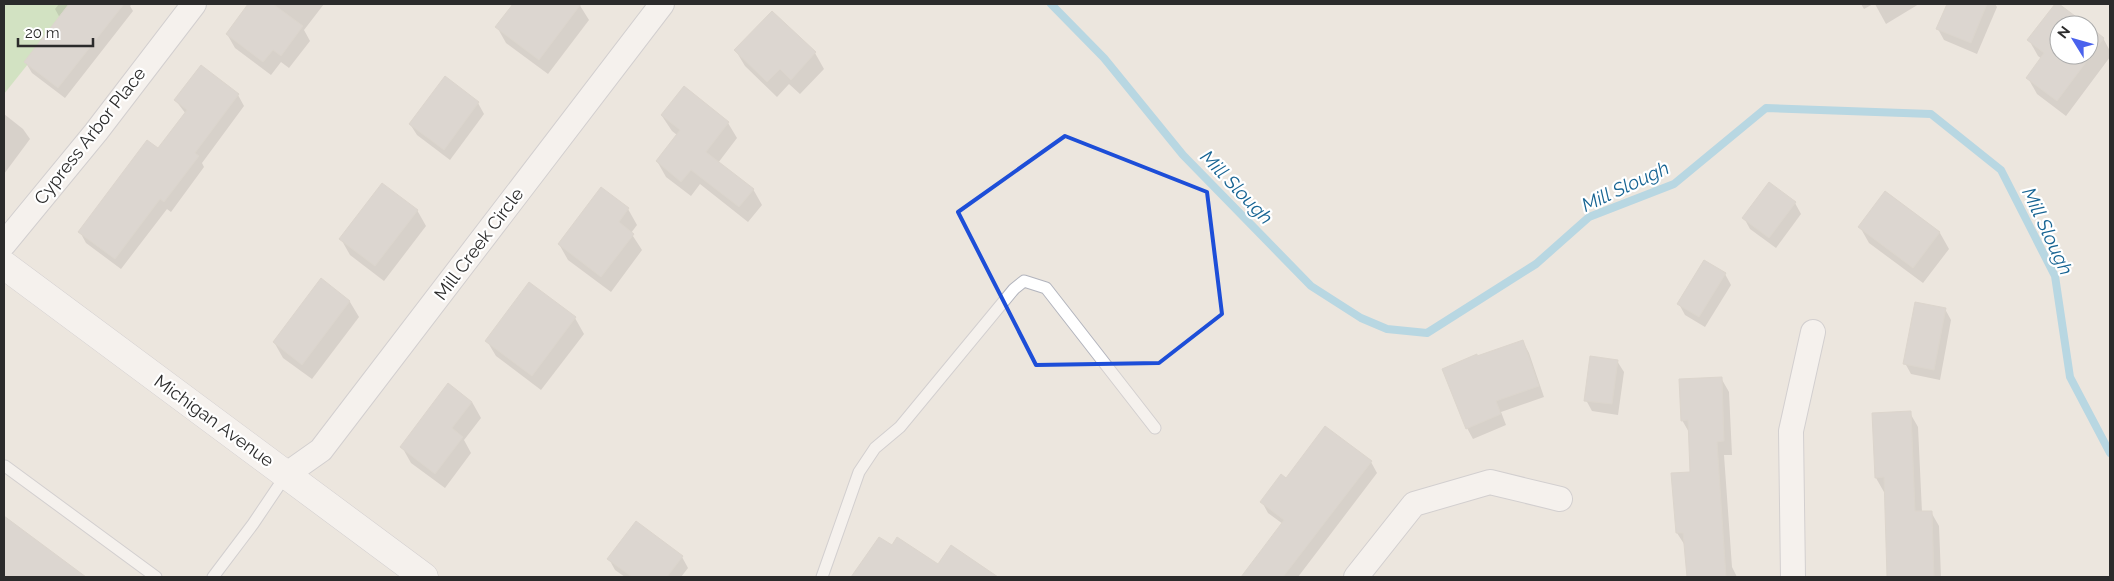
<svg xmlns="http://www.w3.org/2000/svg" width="2114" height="581" viewBox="0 0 2114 581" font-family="Raleway,sans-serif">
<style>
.green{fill:#b2de9f}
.shadow{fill:#0003}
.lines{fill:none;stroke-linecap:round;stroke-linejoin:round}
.stream{stroke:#79c5e6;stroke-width:8}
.building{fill:#c7c3be;stroke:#c7c2b8}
.lane-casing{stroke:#b2b4bd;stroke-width:13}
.street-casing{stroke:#b2b4bd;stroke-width:26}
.secondary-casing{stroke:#b2b4bd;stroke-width:29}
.lane{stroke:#fff;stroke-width:11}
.street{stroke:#fff;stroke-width:24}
.secondary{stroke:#fff;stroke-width:28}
.marked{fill:none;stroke:#1d4ed8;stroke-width:4;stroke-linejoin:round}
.labels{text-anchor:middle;stroke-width:4.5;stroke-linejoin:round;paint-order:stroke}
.street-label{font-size:18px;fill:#2b2b2b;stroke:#fff}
.water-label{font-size:19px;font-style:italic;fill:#176493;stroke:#fff}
</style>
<rect width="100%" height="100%" fill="#ece6de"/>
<polygon class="green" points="4,4 76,4 4,94"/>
<g class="shadow">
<polygon points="59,4 132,4 130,6 133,11 65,98 32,73 26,63 60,18 55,9"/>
<polygon points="250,4 324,4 304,30 310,41 289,68 281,62 271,75 235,48 227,34"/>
<polygon points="514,4 579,4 589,20 548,74 506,43 497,27"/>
<polygon points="1861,4 1873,4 1864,9"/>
<polygon points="1875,4 1919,4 1886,24"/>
<polygon points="1949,4 1995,4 1997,7 1977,54 1944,40 1938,29"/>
<polygon points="2056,4 2085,25 2059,25 2059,55 2089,55 2089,28 2103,38 2110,51 2110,57 2066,116 2037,94 2028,78 2042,59 2038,56 2029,40"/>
<polygon points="772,13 815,53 824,69 800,94 789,84 777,97 745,66 736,51"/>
<polygon points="445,78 478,103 484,114 450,160 417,135 410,124"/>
<polygon points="238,95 244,106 202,163 204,167 171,212 167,209 121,269 86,243 80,232 158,150 186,114 176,101"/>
<polygon points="4,114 23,129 30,139 4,174"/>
<polygon points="662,116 728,123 737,138 718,163 753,189 762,205 748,222 700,184 691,196 666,177 657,161 677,135 672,131"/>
<polygon points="1886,192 1940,233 1949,249 1923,283 1869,243 1860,227"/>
<polygon points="1795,203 1801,214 1776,248 1750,229 1744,218"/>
<polygon points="628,209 637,225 631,233 642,250 611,292 568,260 559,244"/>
<polygon points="417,210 426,226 384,281 350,255 341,239"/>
<polygon points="1725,274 1731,285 1705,327 1685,315 1679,304"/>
<polygon points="321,280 350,302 359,317 312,379 283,358 274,342"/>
<polygon points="1945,309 1951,320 1940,380 1911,374 1905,363"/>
<polygon points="575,318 584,334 541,390 496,356 487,341"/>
<polygon points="1523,342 1529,353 1544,397 1501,412 1506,425 1473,439 1467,428 1477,358"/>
<polygon points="1617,361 1624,372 1618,415 1592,411 1586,400"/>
<polygon points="1721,378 1729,392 1732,455 1724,455 1732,567 1737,577 1688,577 1686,547 1677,533 1691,473 1690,434 1682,420"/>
<polygon points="472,402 481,418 464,440 471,453 445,488 411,463 402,447"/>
<polygon points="1910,413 1918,427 1922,512 1931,512 1939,526 1941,577 1888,577 1886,492 1884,492 1876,478"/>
<polygon points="1371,462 1377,473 1298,577 1243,577 1283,524 1268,513 1262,502 1287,480"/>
<polygon points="4,517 84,577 4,577"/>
<polygon points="892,547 938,566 986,571 990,577 861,577 857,571"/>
<polygon points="682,557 688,568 681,577 625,577 615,570 609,559"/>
</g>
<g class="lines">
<polyline class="stream" points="1051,4 1104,58 1183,155 1311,286 1361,318 1387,329 1427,333 1536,264 1589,217 1674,184 1766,108 1931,114 2001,170 2055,276 2070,377 2110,453"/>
</g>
<g class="building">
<polygon points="69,4 124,4 58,88 24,62"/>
<polygon points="248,4 273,4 303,26 281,56 273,50 263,62 226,34"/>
<polygon points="513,4 581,4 539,60 495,27"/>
<polygon points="1947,4 1987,4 1971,43 1936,29"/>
<polygon points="2055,4 2059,4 2087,25 2059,25 2059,55 2089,55 2089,26 2104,38 2057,101 2026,78 2044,53 2027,40"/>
<polygon points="772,11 816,52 791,80 780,69 767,82 734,50"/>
<polygon points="201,65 239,94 195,153 199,156 164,202 160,199 115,259 78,232 147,140 158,148 187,110 174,100"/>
<polygon points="445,76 479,102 444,150 409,124"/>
<polygon points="684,86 729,122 706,152 754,189 739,207 691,170 681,182 656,161 680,130 661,115"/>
<polygon points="1769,182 1796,202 1769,238 1742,218"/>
<polygon points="382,183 418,210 375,266 339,239"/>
<polygon points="601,187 629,208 619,222 634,234 601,277 558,244"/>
<polygon points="1885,191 1940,232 1913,268 1858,227"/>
<polygon points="1704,260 1726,273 1699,317 1677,304"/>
<polygon points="321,278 350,301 302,365 273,342"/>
<polygon points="529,282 576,317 532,376 485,341"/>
<polygon points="1915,302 1946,308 1934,370 1903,364"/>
<polygon points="1523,340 1539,386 1496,401 1501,414 1466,429 1442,369 1477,354 1477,356"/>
<polygon points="1590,356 1618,360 1612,404 1584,401"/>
<polygon points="1722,377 1724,441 1717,442 1726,577 1687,577 1683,533 1676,533 1671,473 1690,472 1688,420 1681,421 1679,379"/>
<polygon points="448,383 472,402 452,428 463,437 435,474 400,447"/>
<polygon points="1911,411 1915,511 1932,511 1934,577 1887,577 1884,477 1875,478 1872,413"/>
<polygon points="1325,426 1372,461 1283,577 1241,577 1284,520 1260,502 1281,474 1286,478"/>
<polygon points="4,516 86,577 4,577"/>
<polygon points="636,521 683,556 667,577 632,577 607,559"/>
<polygon points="879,537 892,545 897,537 938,564 951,545 998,577 851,577"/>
</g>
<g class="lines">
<defs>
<g id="lane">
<polyline points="5,466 156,577"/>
<polyline points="213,577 253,524 286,475"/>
<polyline points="822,577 859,472 875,448 900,427 1014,289 1024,281 1046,288 1155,428"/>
</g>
<g id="street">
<polyline points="4,244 96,132 194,4"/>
<polyline points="287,474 321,450 662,4"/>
<polyline points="1356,577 1414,504 1490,482 1560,499"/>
<polyline points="1793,577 1791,431 1813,332"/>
</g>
<polyline id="secondary" points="4,265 424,577"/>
</defs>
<use href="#lane" class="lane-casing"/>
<use href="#street" class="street-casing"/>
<use href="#secondary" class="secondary-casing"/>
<use href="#lane" class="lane"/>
<use href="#street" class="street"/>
<use href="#secondary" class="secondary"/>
</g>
<path d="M0 0H2114V581H0ZM 1065,136 L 1207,192 L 1222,314 L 1159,363 L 1036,365 L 958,212 Z" fill="#ece6de" fill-opacity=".55" fill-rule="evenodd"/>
<path class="marked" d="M 1065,136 L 1207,192 L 1222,314 L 1159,363 L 1036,365 L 958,212 Z"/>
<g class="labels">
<g class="street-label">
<text transform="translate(90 136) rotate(-52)" y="6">Cypress Arbor Place</text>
<text transform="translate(479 244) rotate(-53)" y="6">Mill Creek Circle</text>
<text transform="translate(214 421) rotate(36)" y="6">Michigan Avenue</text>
</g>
<g class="water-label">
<text transform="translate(1625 186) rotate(-25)" y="7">Mill Slough</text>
<text transform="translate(1237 187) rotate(46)" y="7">Mill Slough</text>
<text transform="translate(2048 231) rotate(65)" y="7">Mill Slough</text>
</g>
</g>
<rect width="2114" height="581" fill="none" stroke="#2b2b2b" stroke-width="10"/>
<g transform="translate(2074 40) rotate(307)"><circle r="24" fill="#ffffff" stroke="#aaaaaa"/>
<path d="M0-4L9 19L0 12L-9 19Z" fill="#4a62ed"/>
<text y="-8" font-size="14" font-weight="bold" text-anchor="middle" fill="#2b2b2b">N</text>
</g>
<path d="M18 38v8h75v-8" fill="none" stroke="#2b2b2b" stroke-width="2.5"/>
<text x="25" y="38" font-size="15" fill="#2b2b2b" stroke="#ffffff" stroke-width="4" paint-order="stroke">20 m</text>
</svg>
